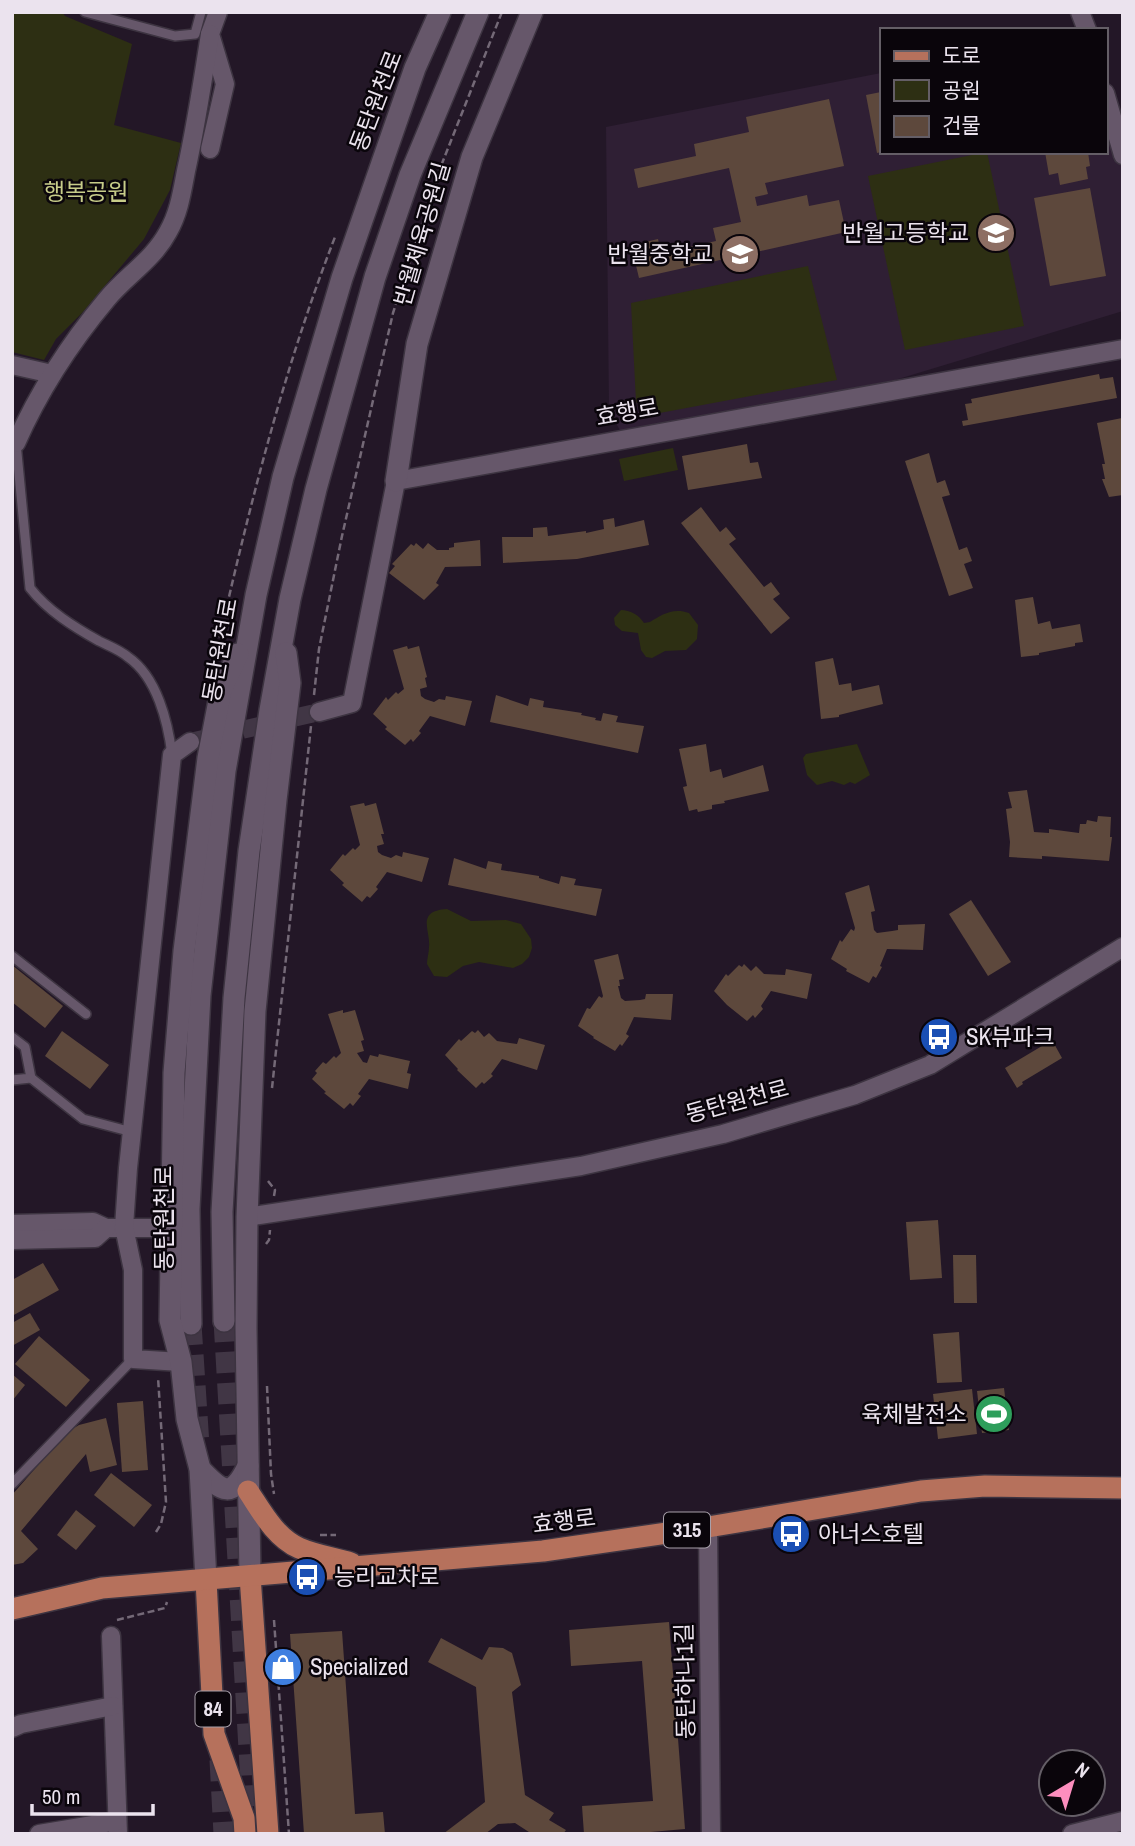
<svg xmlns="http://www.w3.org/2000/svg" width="1135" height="1846" viewBox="0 0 1135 1846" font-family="'Archivo Narrow','Noto Sans KR',sans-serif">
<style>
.built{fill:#2f1f34}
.green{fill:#2d2f13}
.building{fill:#5d483c}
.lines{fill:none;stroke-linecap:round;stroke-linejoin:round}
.street-tunnel{stroke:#413645;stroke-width:18;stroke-dasharray:18 9;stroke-linecap:butt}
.secondary-tunnel{stroke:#413645;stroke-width:21;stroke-dasharray:21 10;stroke-linecap:butt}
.lane-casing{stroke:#3d3441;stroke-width:12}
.street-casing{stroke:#3d3441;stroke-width:21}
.secondary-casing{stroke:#3d3441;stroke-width:24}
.primary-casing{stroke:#3d3441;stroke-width:24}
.path{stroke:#746977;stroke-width:2.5;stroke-dasharray:7 3.5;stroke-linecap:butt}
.lane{stroke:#66576a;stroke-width:9}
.street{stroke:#66576a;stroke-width:18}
.secondary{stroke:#66576a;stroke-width:21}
.primary{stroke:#b6715c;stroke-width:21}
.labels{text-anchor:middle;stroke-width:5;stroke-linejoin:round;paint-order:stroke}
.shield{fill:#0a050b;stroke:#a8a0aa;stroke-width:2}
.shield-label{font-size:21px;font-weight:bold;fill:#ebe3ee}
.street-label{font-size:23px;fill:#ebe3ee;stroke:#0a050b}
.park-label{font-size:23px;fill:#c7cc89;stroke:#0a050b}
.poi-label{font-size:23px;fill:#ebe3ee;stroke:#0a050b;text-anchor:start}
</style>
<rect width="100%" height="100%" fill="#231727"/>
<polygon class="built" points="881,73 881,152 1105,152 1105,93 1123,155 1123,311 895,380 621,432 609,411 606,127"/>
<g class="green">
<polygon points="12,12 62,12 65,16 132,44 114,125 181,143 170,190 144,239 82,313 56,339 44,360 12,352"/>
<polygon points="987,152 1024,326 905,350 868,176"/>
<polygon points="808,266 837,380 649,415 636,402 631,303"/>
<polygon points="673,448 678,470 624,481 619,459"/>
<path d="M 621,610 C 630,610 639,615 644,623 L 650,622 C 661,615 673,607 689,613 L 698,625 L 697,639 L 686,650 L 665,651 L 652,658 L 646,657 L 641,650 L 638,633 L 622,631 L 615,625 L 614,618 Z"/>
<polygon points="857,744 870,775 855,784 850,782 844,785 832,781 817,785 807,775 803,758 806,754"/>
<path d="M 447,909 L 471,921 L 506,920 L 521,924 L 531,939 L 532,948 L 529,957 L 522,964 L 513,968 L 479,962 L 463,966 L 447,977 L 434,976 L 427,964 C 427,958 429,953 429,947 C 431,931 415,911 447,909 Z"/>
</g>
<g class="building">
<polygon points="881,92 881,152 877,153 866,95"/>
<polygon points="829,99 844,166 765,183 768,194 755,197 757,206 807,195 809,206 839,200 846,232 639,278 633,253 643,251 641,243 658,239 661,253 716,241 713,228 741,222 729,168 638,188 634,169 696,156 694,144 749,132 746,117"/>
<polygon points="1045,152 1088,152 1090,166 1086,167 1088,179 1060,185 1058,173 1049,175"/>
<polygon points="1090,188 1106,276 1050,286 1034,198"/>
<polygon points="1099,374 1100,379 1113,377 1117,398 963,426 962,421 968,420 965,404 972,403 971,399"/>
<polygon points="1122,418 1123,495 1109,497 1102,479 1105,479 1102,464 1105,464 1097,423"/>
<polygon points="747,444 750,463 758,462 762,478 688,490 682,456"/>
<polygon points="929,453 937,483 945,480 950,495 942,497 959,550 967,547 972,561 964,564 973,588 949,596 905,461"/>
<polygon points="701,507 720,532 726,527 736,539 729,544 764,587 771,582 780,594 773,599 790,618 771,634 681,523"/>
<polygon points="614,518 615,527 644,520 649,545 577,559 503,563 502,537 533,537 533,528 547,527 548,536 586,531 586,533 604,529 603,520"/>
<polygon points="480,540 481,566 445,567 436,583 439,585 424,600 389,573 395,566 392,564 411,544 414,546 416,543 423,549 428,543 437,550 449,550 449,548 454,547 454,543"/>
<polygon points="1033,597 1038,624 1050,621 1052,629 1080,624 1083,642 1075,643 1075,646 1039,653 1039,655 1021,657 1015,600"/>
<polygon points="407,646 408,649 419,646 427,677 425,678 427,687 420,689 421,696 425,699 434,702 439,699 445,700 446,696 472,701 465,726 430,716 419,731 421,733 413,742 411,739 405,745 385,729 387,727 373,714 386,697 388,700 396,692 398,694 404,689 393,650"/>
<polygon points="833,658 839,685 851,683 852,691 879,685 883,704 839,715 839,717 821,719 815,662"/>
<polygon points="496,695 528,706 530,698 544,701 543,707 582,713 581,715 596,718 595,720 601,721 603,713 618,716 616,722 644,726 638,753 490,722"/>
<polygon points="706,744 710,772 721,769 723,778 763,765 769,791 724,801 725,803 712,805 712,809 698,812 697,809 689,811 683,787 687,786 679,749"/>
<polygon points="1027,790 1034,832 1049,833 1049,829 1079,833 1080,824 1086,824 1087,820 1097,822 1098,816 1111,817 1110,837 1112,837 1109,861 1042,856 1042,859 1009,857 1010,842 1006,809 1012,808 1008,792"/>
<polygon points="364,803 365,806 376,803 384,834 381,834 384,844 377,846 378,852 382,855 391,858 396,855 402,857 403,852 429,858 422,882 387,872 376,887 378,889 370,898 367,896 362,902 342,885 344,883 330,870 343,854 345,856 353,848 355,850 360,845 350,806"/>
<polygon points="454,858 486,869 488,861 502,864 501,870 539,876 539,878 559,884 561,876 576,879 574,885 602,889 596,916 448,885"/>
<polygon points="869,885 875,911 871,912 874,930 877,933 892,931 898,930 898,925 925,924 923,950 887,949 880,966 882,967 876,978 873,976 869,983 846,971 847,969 831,959 840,940 842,942 851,929 854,931 855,928 845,893"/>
<polygon points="971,900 1011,962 988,976 949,914"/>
<polygon points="618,954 624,979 619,980 620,986 618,986 621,998 625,1001 640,1000 645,999 646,994 673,994 671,1020 634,1017 626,1034 629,1036 622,1046 620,1044 615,1051 593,1038 594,1037 578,1026 587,1008 590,1009 599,996 602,998 603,996 594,960"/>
<polygon points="744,964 751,971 756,966 764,974 785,975 786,969 812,974 807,999 771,991 761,1006 763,1009 755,1018 753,1015 747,1021 727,1005 714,991 726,974 728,976 739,965 742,967"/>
<polygon points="12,965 63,1006 45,1028 12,1002"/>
<polygon points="343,1010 343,1013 355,1010 364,1040 361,1041 364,1051 357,1053 363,1062 367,1063 370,1055 378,1057 379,1054 410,1061 407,1073 411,1074 408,1089 369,1079 358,1094 361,1096 353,1106 350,1103 344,1109 324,1093 326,1092 312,1079 317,1073 315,1071 323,1062 326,1064 334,1056 336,1058 341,1053 328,1014"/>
<polygon points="478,1030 484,1037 489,1033 497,1041 517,1044 519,1038 545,1045 537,1070 502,1059 491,1074 493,1076 484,1084 482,1082 476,1088 457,1070 458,1069 445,1055 459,1039 461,1041 472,1031 475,1033"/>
<polygon points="62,1031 109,1065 90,1089 45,1056"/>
<polygon points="1052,1040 1062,1058 1022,1082 1023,1084 1017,1088 1005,1068"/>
<polygon points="938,1220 942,1278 910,1280 906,1222"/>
<polygon points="953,1255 976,1255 977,1303 954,1303"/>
<polygon points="43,1263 59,1290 12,1316 12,1280"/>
<polygon points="30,1313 40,1330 12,1346 12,1323"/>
<polygon points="959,1332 962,1382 937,1383 933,1334"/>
<polygon points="39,1336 90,1380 66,1407 15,1364"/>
<polygon points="12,1374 25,1385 12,1401"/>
<polygon points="1004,1388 1009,1430 982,1433 977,1391"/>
<polygon points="972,1389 977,1434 938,1439 933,1394"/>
<polygon points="143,1401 148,1470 122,1472 117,1403"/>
<polygon points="106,1418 117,1465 90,1472 86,1454 21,1531 38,1549 23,1563 12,1565 12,1495 67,1432 79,1425"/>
<polygon points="111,1473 152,1505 134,1527 94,1495"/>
<polygon points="76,1510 96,1526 76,1550 57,1535"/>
<polygon points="669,1622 685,1829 628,1834 584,1834 582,1806 653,1801 642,1661 571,1666 569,1630"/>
<polygon points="342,1631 355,1814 383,1812 385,1834 304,1834 290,1634"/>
<polygon points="441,1638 482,1660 489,1647 503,1648 512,1653 521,1685 512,1692 525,1795 554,1813 549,1820 566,1830 563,1834 532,1834 515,1823 498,1824 485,1834 443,1834 485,1802 476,1687 428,1662"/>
</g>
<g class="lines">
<polyline class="street-tunnel" points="190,742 319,712"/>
<g class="secondary-tunnel">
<polyline points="224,1321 254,1834"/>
<polyline points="191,1324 199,1445"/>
<polyline points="220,1760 224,1834"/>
</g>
<defs>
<g id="lane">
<polyline points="85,12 175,36 195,34 201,12"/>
<path d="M 16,443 L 30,588 C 48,611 74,627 99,641 C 109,646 120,650 128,657 C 157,677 168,722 172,755"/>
<polyline points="12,956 86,1014"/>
<polyline points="12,1037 25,1047 31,1078 12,1080"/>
<polyline points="31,1078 83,1119 132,1132"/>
<polyline points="12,1484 133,1359"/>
</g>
<g id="street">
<polyline points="1080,12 1087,30"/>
<polyline points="1105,93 1123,155"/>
<polyline points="210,149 225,84 210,34 218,12"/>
<polyline points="12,365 52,374"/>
<path d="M 12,442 L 16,443 C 39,391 71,342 107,299 C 127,275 153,260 168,232 C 179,213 182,192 186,171 C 196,126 203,79 210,34"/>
<polyline points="319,712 352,703 396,481 1123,349"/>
<polyline points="247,1217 581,1166 723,1134 855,1095 930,1065 1123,947"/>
<polyline points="12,1224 93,1222 106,1228 170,1228"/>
<polyline points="12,1240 95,1238 106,1228"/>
<polyline points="181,1362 133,1359 133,1270 124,1227 128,1168 172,755 190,742"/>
<polyline points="708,1527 711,1834"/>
<polyline points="111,1636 118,1834"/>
<polyline points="12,1728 21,1724 113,1706"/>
<polyline points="39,1834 117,1821"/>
<polyline points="1072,1834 1123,1821"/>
</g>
<g id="secondary">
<polyline points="396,481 417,344 472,157 532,12"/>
<polyline points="224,1321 222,1212 234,998 249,851 270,710 290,599 316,489 375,277 410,175 478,12"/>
<polyline points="191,1324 189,1209 200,995 225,771 256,595 283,477 342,278 415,68 440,12"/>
<path d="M 200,1469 C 223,1493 232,1499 248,1466"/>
<polyline points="250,1576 246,1328 247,1217 255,1011 276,800 290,683 286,653"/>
<polyline points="206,1580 200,1469 187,1419 181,1362 170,1320 174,1073 184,951 208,758 221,690 238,654"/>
</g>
<g id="primary">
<path d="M 248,1491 C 262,1512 275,1537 299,1548 C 315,1555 334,1558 351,1563"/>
<polyline points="250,1576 268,1834"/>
<polyline points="206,1580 214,1734 244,1818 245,1834"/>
<polyline points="12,1609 102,1588 543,1551 708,1527 921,1491 985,1486 1123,1488"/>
</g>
</defs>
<use href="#lane" class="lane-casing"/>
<use href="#street" class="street-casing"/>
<use href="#secondary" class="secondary-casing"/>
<use href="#primary" class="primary-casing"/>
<g class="path">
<path d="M 215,658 C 247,516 282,373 335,237"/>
<polyline points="314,695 319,649 342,536 393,313 441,166 502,12"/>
<polyline points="272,1088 311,726"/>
<polyline points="268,1181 275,1190 274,1196"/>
<polyline points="266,1244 269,1240 270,1230"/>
<polyline points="267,1386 271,1474 274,1494"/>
<polyline points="156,1532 161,1524 166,1502 158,1377"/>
<polyline points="320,1535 336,1535"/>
<polyline points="117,1620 165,1608 167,1602"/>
<polyline points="274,1620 289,1834"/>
</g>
<use href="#lane" class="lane"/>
<use href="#street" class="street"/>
<use href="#secondary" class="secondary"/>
<use href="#primary" class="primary"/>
</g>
<defs>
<symbol id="school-disc" viewBox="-11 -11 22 22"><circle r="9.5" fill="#8d6e63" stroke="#0a050b"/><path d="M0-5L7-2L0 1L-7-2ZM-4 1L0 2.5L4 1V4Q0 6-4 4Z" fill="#fff"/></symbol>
<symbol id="bus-disc" viewBox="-11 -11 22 22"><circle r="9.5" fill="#1a4fb4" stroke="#0a050b"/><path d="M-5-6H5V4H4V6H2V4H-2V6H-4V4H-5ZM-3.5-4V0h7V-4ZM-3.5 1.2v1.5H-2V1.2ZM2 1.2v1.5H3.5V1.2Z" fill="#fff"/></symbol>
<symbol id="stadium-disc" viewBox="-11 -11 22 22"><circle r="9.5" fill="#2e9e5b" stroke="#0a050b"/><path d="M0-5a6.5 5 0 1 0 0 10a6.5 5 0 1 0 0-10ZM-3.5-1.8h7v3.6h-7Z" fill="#fff"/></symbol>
<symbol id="shop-disc" viewBox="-11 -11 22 22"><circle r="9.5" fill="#3f7fe0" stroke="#0a050b"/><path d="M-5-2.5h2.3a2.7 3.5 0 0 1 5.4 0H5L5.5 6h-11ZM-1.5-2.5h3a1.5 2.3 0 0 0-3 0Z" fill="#fff"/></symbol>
</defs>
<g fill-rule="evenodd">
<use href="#school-disc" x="974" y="211" width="44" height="44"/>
<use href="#school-disc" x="718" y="232" width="44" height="44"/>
<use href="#bus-disc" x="917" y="1015" width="44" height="44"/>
<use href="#stadium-disc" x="972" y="1392" width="44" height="44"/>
<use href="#bus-disc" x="769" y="1512" width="44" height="44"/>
<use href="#bus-disc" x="285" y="1555" width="44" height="44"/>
<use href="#shop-disc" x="261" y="1645" width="44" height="44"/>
</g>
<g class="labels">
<g class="shield">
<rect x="664" y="1512.5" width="46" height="35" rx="5"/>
<rect x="195.5" y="1691.5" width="35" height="35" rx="5"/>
</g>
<g class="shield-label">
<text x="687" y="1537">315</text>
<text x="213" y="1716">84</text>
</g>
<g class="street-label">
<text transform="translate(376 101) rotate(-69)" y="8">동탄원천로</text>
<text transform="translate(422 234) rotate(-74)" y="8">반월체육공원길</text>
<text transform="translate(627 412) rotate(-10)" y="8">효행로</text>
<text transform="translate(220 650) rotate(-80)" y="8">동탄원천로</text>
<text transform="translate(737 1101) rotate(-15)" y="8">동탄원천로</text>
<text transform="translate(164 1218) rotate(-90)" y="8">동탄원천로</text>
<text transform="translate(564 1521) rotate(-7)" y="8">효행로</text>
<text transform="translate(685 1681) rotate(-91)" y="8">동탄하나1길</text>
</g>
<g class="park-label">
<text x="86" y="200">행복공원</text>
</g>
<g class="poi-label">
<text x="969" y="241" text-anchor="end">반월고등학교</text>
<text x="713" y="262" text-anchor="end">반월중학교</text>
<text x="966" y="1045">SK뷰파크</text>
<text x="967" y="1422" text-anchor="end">육체발전소</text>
<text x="818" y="1542">아너스호텔</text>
<text x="334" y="1585">능리교차로</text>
<text x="310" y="1675">Specialized</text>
</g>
</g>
<rect width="1135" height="1846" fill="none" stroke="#ebe3ee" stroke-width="28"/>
<rect x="880" y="28" width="228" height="126" fill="#0a050b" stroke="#645e66" stroke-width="2"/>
<rect x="894" y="51" width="35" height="10" fill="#b6715c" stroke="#645e66" stroke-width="2"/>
<text x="942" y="63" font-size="21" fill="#ebe3ee">도로</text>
<rect x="894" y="80" width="35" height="21" fill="#2d2f13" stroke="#645e66" stroke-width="2"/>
<text x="942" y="98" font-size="21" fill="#ebe3ee">공원</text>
<rect x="894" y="116" width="35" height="21" fill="#5d483c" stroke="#645e66" stroke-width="2"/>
<text x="942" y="133" font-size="21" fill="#ebe3ee">건물</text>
<g transform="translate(1072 1783) rotate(38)"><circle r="33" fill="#0a050b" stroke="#645e66" stroke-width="2"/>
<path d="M0-5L12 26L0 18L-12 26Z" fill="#fd8ebe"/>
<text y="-10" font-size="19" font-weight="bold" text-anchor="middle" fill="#ebe3ee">N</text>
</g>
<path d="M32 1804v10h121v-10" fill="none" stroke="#ebe3ee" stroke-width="3.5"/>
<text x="42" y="1804" font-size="21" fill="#ebe3ee" stroke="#0a050b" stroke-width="5" paint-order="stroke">50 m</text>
</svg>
